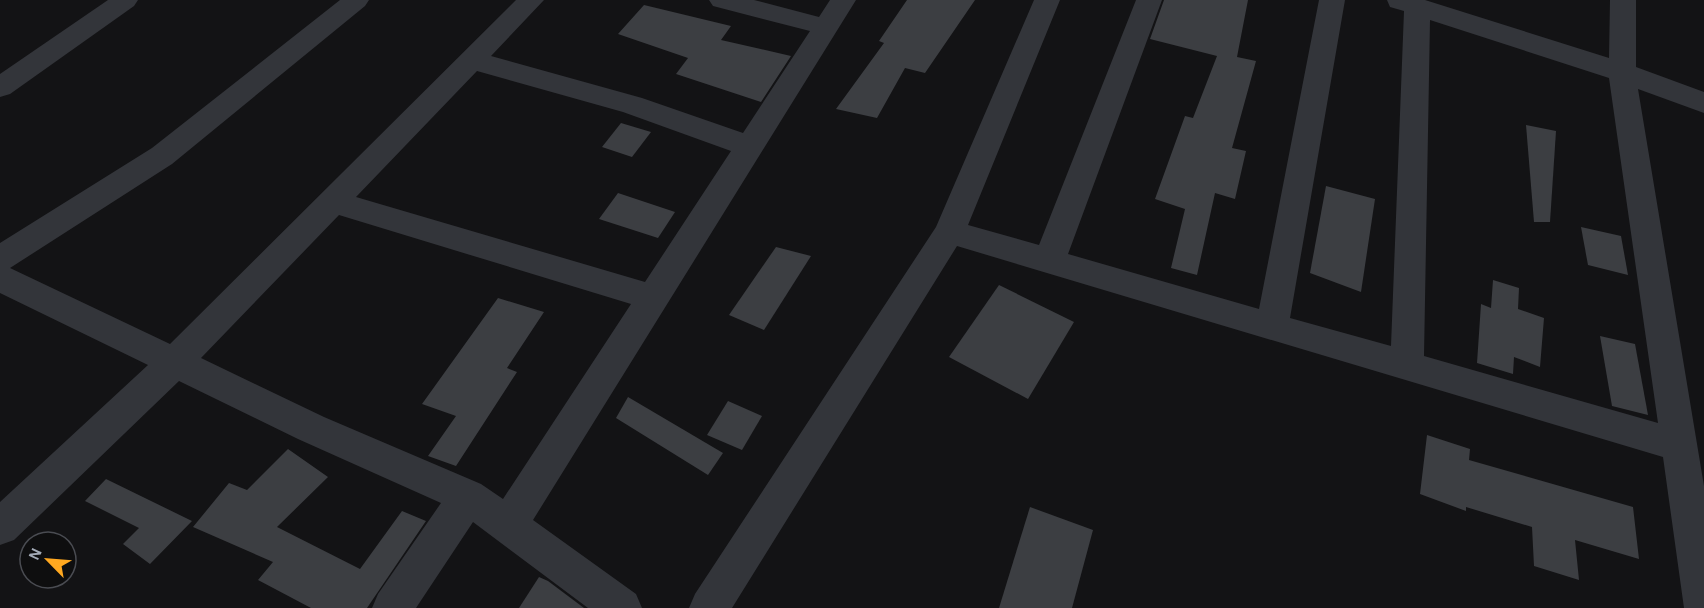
<svg xmlns="http://www.w3.org/2000/svg" width="1704" height="608" viewBox="0 0 1704 608" font-family="'Alegreya Sans',sans-serif">
<style>
.building{fill:#3c3e42}
.lines{fill:none;stroke-linecap:round;stroke-linejoin:round}
.street{fill:#33353a;fill-rule:evenodd}
</style>
<rect width="100%" height="100%" fill="#131315"/>
<g class="building">
<polygon points="907,0 975,0 925,73 905,68 877,118 836,109 884,43 879,41"/>
<polygon points="1164,0 1248,0 1237,57 1256,61 1232,148 1246,151 1235,199 1215,193 1197,275 1171,268 1185,209 1155,199 1185,116 1193,118 1217,56 1150,39"/>
<polygon points="644,5 731,26 721,40 791,56 761,102 676,74 688,58 618,34"/>
<polygon points="621,123 651,132 632,157 602,147"/>
<polygon points="1526,125 1556,131 1550,222 1534,222"/>
<polygon points="1326,186 1375,199 1361,292 1310,273"/>
<polygon points="618,193 675,212 658,238 599,219"/>
<polygon points="1581,227 1621,236 1628,275 1588,265"/>
<polygon points="776,247 811,256 764,330 729,315"/>
<polygon points="1493,280 1519,288 1518,309 1544,318 1540,367 1514,357 1513,374 1477,363 1481,304 1491,308"/>
<polygon points="999,285 1074,322 1028,399 949,357"/>
<polygon points="498,298 544,312 507,368 517,372 456,466 428,456 456,416 422,404"/>
<polygon points="1600,336 1635,344 1648,415 1612,406"/>
<polygon points="628,397 723,453 708,475 616,418"/>
<polygon points="728,401 762,416 742,450 707,435"/>
<polygon points="1427,435 1470,449 1469,460 1633,507 1639,559 1575,540 1579,580 1534,566 1532,527 1466,507 1466,511 1420,494"/>
<polygon points="288,449 328,477 277,527 360,569 402,511 426,521 367,608 311,608 258,580 273,562 193,527 229,483 247,490"/>
<polygon points="106,479 192,521 150,564 123,544 139,528 85,501"/>
<polygon points="1030,507 1093,530 1072,608 999,608"/>
<polygon points="539,577 548,581 584,608 519,608"/>
</g>
<g class="lines">
<g class="street">
<polygon points="108,0 138,0 134,6 10,94 0,97 0,74"/>
<path d="M 340,0 L 369,0 L 365,6 L 172,164 L 10,268 L 170,344 L 516,0 L 544,0 L 491,56 L 642,98 L 743,133 L 810,31 L 713,6 L 709,0 L 754,0 L 819,17 L 830,0 L 856,0 L 533,520 L 636,594 L 642,608 L 588,608 L 473,522 L 416,608 L 372,608 L 378,594 L 441,503 L 298,439 L 179,381 L 14,540 L 0,545 L 0,502 L 148,365 L 0,293 L 0,243 L 152,148 ZM 477,71 L 623,112 L 731,151 L 645,282 L 356,197 ZM 339,215 L 631,304 L 503,499 L 481,484 L 324,417 L 201,358 Z"/>
<path d="M 1034,0 L 1060,0 L 968,225 L 1039,245 L 1136,0 L 1162,0 L 1068,254 L 1259,309 L 1319,0 L 1345,0 L 1290,318 L 1391,346 L 1404,11 L 1390,7 L 1387,0 L 1425,0 L 1609,58 L 1610,0 L 1636,0 L 1636,67 L 1704,92 L 1704,113 L 1638,89 L 1704,486 L 1704,608 L 1684,608 L 1663,457 L 957,246 L 732,608 L 689,608 L 695,594 L 936,227 ZM 1430,20 L 1609,78 L 1658,423 L 1424,356 Z"/>
</g>
</g>
<g transform="translate(48 560) rotate(295)"><circle r="28" fill="#0e0e0f" stroke="#4a4c52" stroke-width="1.5"/>
<path d="M0-4.5L10 22L0 15L-10 22Z" fill="#ffa820"/>
<text y="-9" font-size="16" font-weight="bold" text-anchor="middle" fill="#a3aab6">N</text>
</g>
</svg>
